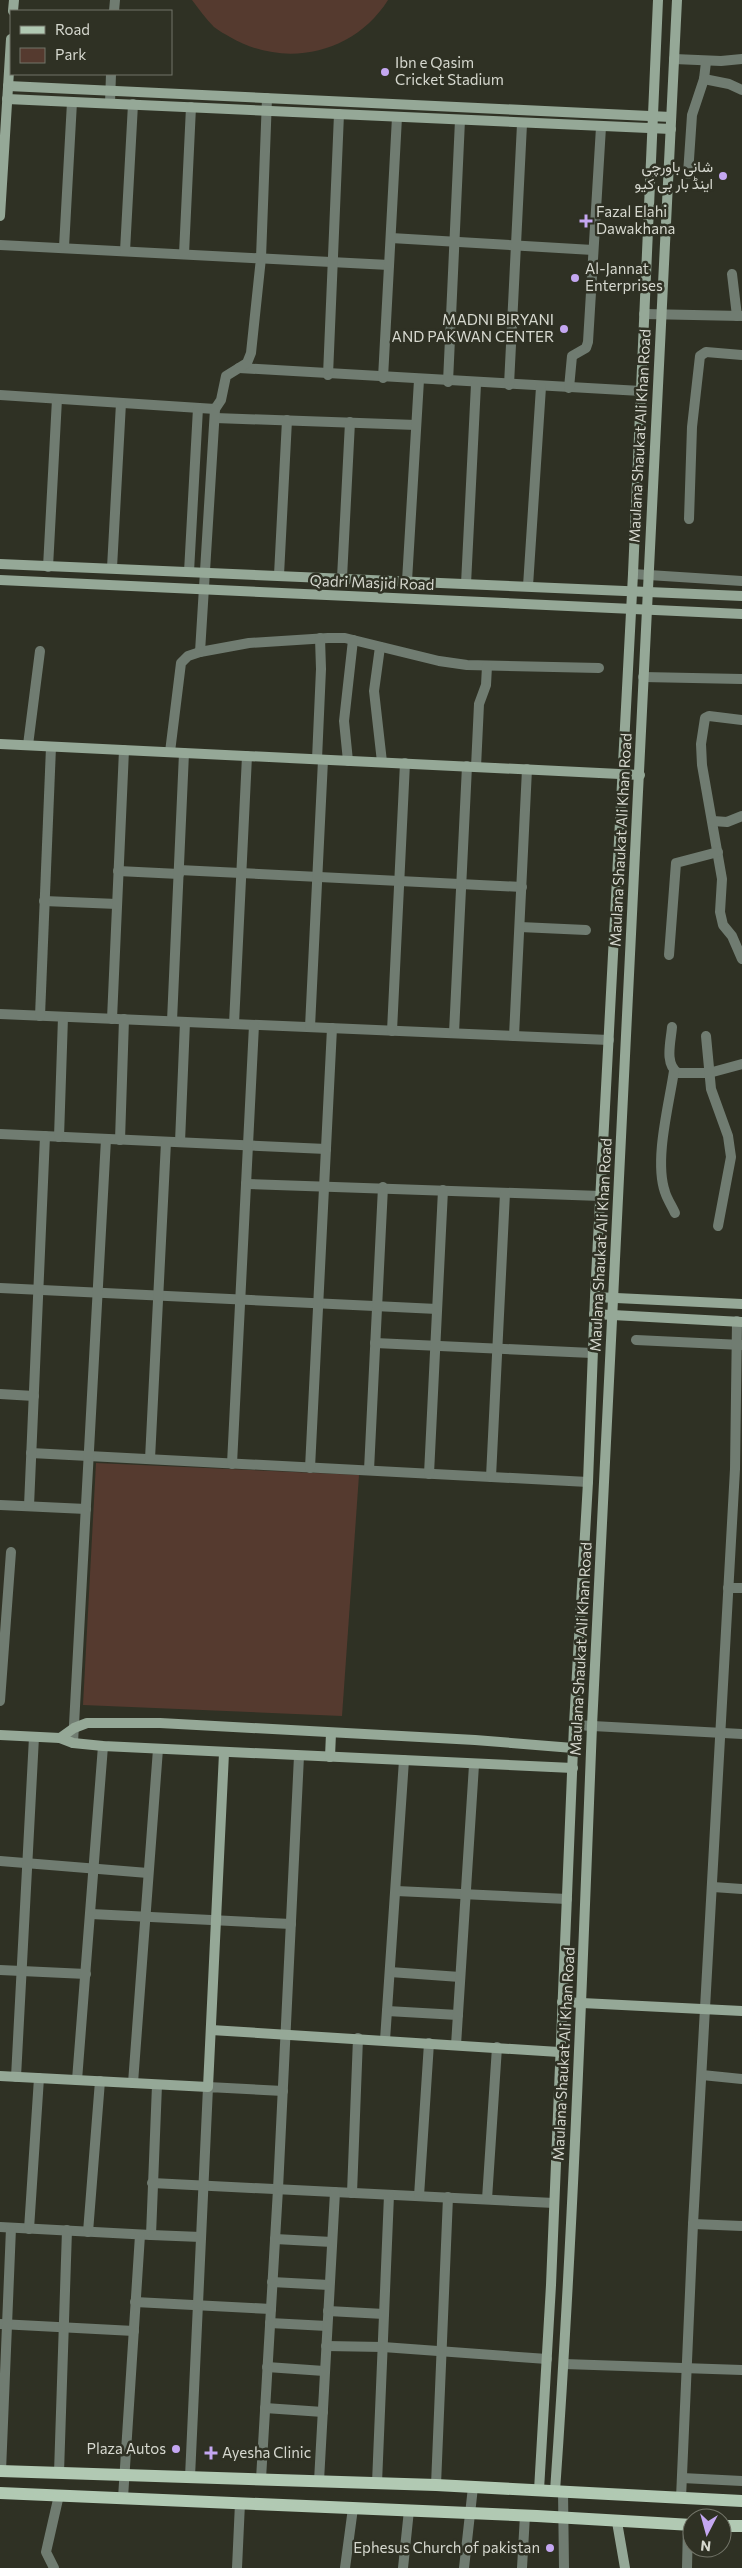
<svg xmlns="http://www.w3.org/2000/svg" width="742" height="2568" viewBox="0 0 742 2568" font-family="Commissioner,Vazirmatn,sans-serif">
<style>
.green{fill:#553a2f}
.lines{fill:none;stroke-linecap:round;stroke-linejoin:round}
.street{stroke:#707c71;stroke-width:10}
.secondary{stroke:#95a897;stroke-width:10}
.primary{stroke:#b1c9b3;stroke-width:12}
.poi-dot{fill:#c4a7f1;stroke:#2f3124;stroke-width:2}
.labels{text-anchor:middle;stroke-width:5;stroke-linejoin:round;paint-order:stroke}
.poi-label{font-size:15px;fill:#d6d8cf;stroke:#2f3124;text-anchor:start}
.street-label{font-size:15px;fill:#d6d8cf;stroke:#2f3124}
</style>
<rect width="100%" height="100%" fill="#2f3124"/>
<g class="green">
<path d="M 192,0 L 388,0 C 354,54 284,69 230,37 C 225,34 219,31 214,27 C 206,19 199,9 192,0 Z"/>
<polygon points="96,1463 359,1475 342,1716 83,1705"/>
</g>
<g class="lines">
<g class="street">
<polyline points="114,11 115,0"/>
<polyline points="674,59 721,61 742,59"/>
<polyline points="704,79 729,84 742,90"/>
<polyline points="110,103 111,74"/>
<polyline points="688,174 692,115 704,79 706,62"/>
<polyline points="391,238 593,250"/>
<polyline points="0,245 389,265"/>
<polyline points="64,247 72,102"/>
<polyline points="125,251 133,104"/>
<polyline points="184,254 191,107"/>
<polyline points="732,274 737,316"/>
<polyline points="644,314 742,316"/>
<polyline points="239,368 641,391"/>
<polyline points="328,375 339,114"/>
<polyline points="383,378 397,117"/>
<polyline points="448,382 460,120"/>
<polyline points="509,385 522,124"/>
<polyline points="569,388 572,356 586,348 588,342 601,127"/>
<polyline points="0,395 215,409 221,400 226,376 247,363 251,353 261,258 267,98"/>
<polyline points="215,418 416,425"/>
<polyline points="689,519 692,427 700,356 706,352 742,355"/>
<polyline points="48,567 57,399"/>
<polyline points="112,568 121,403"/>
<polyline points="189,572 198,408"/>
<polyline points="633,574 742,581"/>
<polyline points="279,575 287,420"/>
<polyline points="342,578 350,422"/>
<polyline points="407,581 419,380"/>
<polyline points="466,584 476,384"/>
<polyline points="528,586 541,387"/>
<polyline points="380,647 374,691 382,762"/>
<polyline points="200,652 215,409"/>
<polyline points="643,677 742,679"/>
<polyline points="742,720 709,716 705,718 701,744 702,765 722,879 720,912 723,925 732,936 742,959"/>
<polyline points="28,745 40,651"/>
<polyline points="170,752 181,663 188,656 200,652 249,643 328,638 345,638 439,661 467,665 599,668"/>
<polyline points="317,759 321,669 320,638"/>
<polyline points="348,761 344,721 353,640"/>
<polyline points="476,767 479,704 486,685 487,666"/>
<polyline points="713,821 727,822 742,816"/>
<polyline points="179,870 522,887"/>
<polyline points="118,871 179,874"/>
<polyline points="44,901 117,904"/>
<polyline points="520,927 586,930"/>
<polyline points="669,955 676,863 718,852"/>
<polyline points="0,1014 609,1040"/>
<polyline points="40,1016 51,747"/>
<polyline points="112,1019 124,750"/>
<polyline points="172,1021 184,753"/>
<polyline points="234,1024 247,756"/>
<polyline points="310,1027 323,760"/>
<path d="M 672,1027 C 671,1041 664,1064 678,1073 L 709,1073 L 742,1064"/>
<polyline points="392,1031 405,763"/>
<polyline points="454,1033 467,766"/>
<polyline points="514,1036 527,769"/>
<polyline points="706,1036 711,1089 728,1136 731,1157 718,1226"/>
<path d="M 674,1071 C 669,1105 654,1160 665,1192 C 667,1199 672,1206 675,1213"/>
<polyline points="0,1134 326,1149"/>
<polyline points="59,1137 63,1017"/>
<polyline points="120,1140 124,1019"/>
<polyline points="180,1142 185,1022"/>
<polyline points="246,1184 601,1196"/>
<polyline points="0,1288 437,1309"/>
<polyline points="636,1340 742,1345"/>
<polyline points="375,1343 592,1353"/>
<polyline points="0,1394 34,1396"/>
<polyline points="31,1453 588,1482"/>
<polyline points="150,1459 166,1142"/>
<polyline points="232,1464 254,1025"/>
<polyline points="310,1468 332,1028"/>
<polyline points="369,1470 383,1187"/>
<polyline points="429,1474 443,1190"/>
<polyline points="491,1477 505,1193"/>
<polyline points="0,1505 86,1509"/>
<polyline points="29,1506 45,1136"/>
<polyline points="728,1588 742,1588"/>
<polyline points="0,1701 11,1552"/>
<polyline points="574,1725 742,1734"/>
<polyline points="73,1743 106,1139"/>
<polyline points="0,1861 148,1873"/>
<polyline points="713,1887 742,1889"/>
<polyline points="396,1891 567,1899"/>
<polyline points="91,1914 291,1924"/>
<polyline points="0,1970 86,1974"/>
<polyline points="390,1972 460,1977"/>
<polyline points="387,2011 458,2015"/>
<polyline points="385,2040 404,1760"/>
<polyline points="456,2045 474,1765"/>
<polyline points="702,2075 742,2079"/>
<polyline points="16,2077 34,1737"/>
<polyline points="77,2080 103,1746"/>
<polyline points="133,2083 158,1749"/>
<polyline points="152,2183 554,2203"/>
<polyline points="352,2193 358,2038"/>
<polyline points="419,2196 429,2043"/>
<polyline points="487,2199 497,2047"/>
<polyline points="693,2224 742,2226"/>
<polyline points="0,2227 151,2235 157,2085"/>
<polyline points="29,2229 39,2078"/>
<polyline points="88,2232 100,2081"/>
<polyline points="151,2235 201,2237"/>
<polyline points="275,2239 332,2242"/>
<polyline points="272,2282 329,2285"/>
<polyline points="135,2302 271,2309"/>
<polyline points="328,2311 384,2314"/>
<polyline points="270,2323 327,2326"/>
<polyline points="0,2324 134,2331"/>
<polyline points="326,2346 383,2347 547,2359"/>
<polyline points="564,2364 742,2370"/>
<polyline points="267,2367 324,2371"/>
<polyline points="265,2408 323,2412"/>
<polyline points="1,2471 11,2228"/>
<polyline points="59,2473 67,2230"/>
<polyline points="190,2477 208,2087 283,2091"/>
<polyline points="682,2478 742,2481"/>
<polyline points="261,2479 278,2189 299,1756"/>
<polyline points="319,2481 335,2192"/>
<polyline points="377,2483 389,2195"/>
<polyline points="436,2485 448,2197"/>
<polyline points="563,2491 564,2568"/>
<polyline points="123,2498 140,2235"/>
<polyline points="681,2498 693,2224 735,1469 737,1321"/>
<polyline points="54,2568 46,2552 59,2495"/>
<polyline points="237,2568 240,2503"/>
<polyline points="345,2568 353,2508"/>
<polyline points="403,2568 409,2510"/>
<polyline points="464,2568 473,2487"/>
<polyline points="522,2568 525,2515"/>
<polyline points="687,2568 688,2525"/>
</g>
<g class="secondary">
<polyline points="13,11 14,0"/>
<polyline points="8,86 671,117"/>
<polyline points="7,99 671,129"/>
<polyline points="0,216 11,39"/>
<polyline points="0,564 742,596"/>
<polyline points="0,580 742,614"/>
<polyline points="0,744 640,775"/>
<polyline points="595,1297 742,1304"/>
<polyline points="594,1314 742,1322"/>
<polyline points="0,1735 60,1738 73,1743 103,1746 573,1768"/>
<polyline points="60,1738 74,1728 87,1723 160,1723 475,1740 573,1748"/>
<polyline points="330,1757 331,1733"/>
<polyline points="562,2002 742,2011"/>
<polyline points="211,2030 559,2052"/>
<polyline points="0,2076 208,2087 224,1753"/>
<polyline points="539,2490 551,2285 574,1725 588,1482 595,1297 633,574 658,0"/>
<path d="M 555,2491 C 573,2236 582,1981 592,1726 L 677,0"/>
<polyline points="617,2522 625,2568"/>
</g>
<g class="primary">
<polyline points="0,2471 436,2485 742,2501"/>
<polyline points="0,2493 537,2516 692,2525"/>
<polyline points="722,2526 742,2526"/>
</g>
</g>
<g class="poi-dot">
<circle cx="385" cy="72" r="5"/>
<circle cx="723" cy="176" r="5"/>
<path d="M583.5 213.5h5v5h5v5h-5v5h-5v-5h-5v-5h5z"/>
<circle cx="575" cy="278" r="5"/>
<circle cx="564" cy="329" r="5"/>
<circle cx="176" cy="2449" r="5"/>
<path d="M208.5 2445.5h5v5h5v5h-5v5h-5v-5h-5v-5h5z"/>
<circle cx="550" cy="2548" r="5"/>
</g>
<g class="labels">
<g class="poi-label">
<text x="395" y="68">Ibn e Qasim<tspan x="395" dy="17">Cricket Stadium</tspan></text>
<text x="713" y="172" text-anchor="end">شانی باورچی<tspan x="713" dy="17">اینڈ بار بی کیو</tspan></text>
<text x="596" y="217">Fazal Elahi<tspan x="596" dy="17">Dawakhana</tspan></text>
<text x="585" y="274">Al-Jannat<tspan x="585" dy="17">Enterprises</tspan></text>
<text x="554" y="325" text-anchor="end">MADNI BIRYANI<tspan x="554" dy="17">AND PAKWAN CENTER</tspan></text>
<text x="166" y="2454" text-anchor="end">Plaza Autos</text>
<text x="222" y="2458">Ayesha Clinic</text>
<text x="540" y="2553" text-anchor="end">Ephesus Church of pakistan</text>
</g>
<g class="street-label">
<text transform="translate(640 436) rotate(-87)" y="5">Maulana Shaukat Ali Khan Road</text>
<text transform="translate(372 583) rotate(2)" y="5">Qadri Masjid Road</text>
<text transform="translate(621 840) rotate(-87)" y="5">Maulana Shaukat Ali Khan Road</text>
<text transform="translate(601 1245) rotate(-87)" y="5">Maulana Shaukat Ali Khan Road</text>
<text transform="translate(581 1649) rotate(-87)" y="5">Maulana Shaukat Ali Khan Road</text>
<text transform="translate(564 2054) rotate(-87)" y="5">Maulana Shaukat Ali Khan Road</text>
</g>
</g>
<rect x="10" y="10" width="162" height="65" fill="#2f3124" stroke="#727468"/>
<rect x="20" y="26" width="25" height="8" fill="#b1c9b3" stroke="#727468"/>
<text x="55" y="35" font-size="15" fill="#d6d8cf">Road</text>
<rect x="20" y="48" width="25" height="15" fill="#553a2f" stroke="#727468"/>
<text x="55" y="60" font-size="15" fill="#d6d8cf">Park</text>
<g transform="translate(707 2533) rotate(186)"><circle r="24" fill="#2f3124" stroke="#727468"/>
<path d="M0-4L9 19L0 12L-9 19Z" fill="#c4a7f1"/>
<text y="-8" font-size="14" font-weight="bold" text-anchor="middle" fill="#d6d8cf">N</text>
</g>
</svg>
